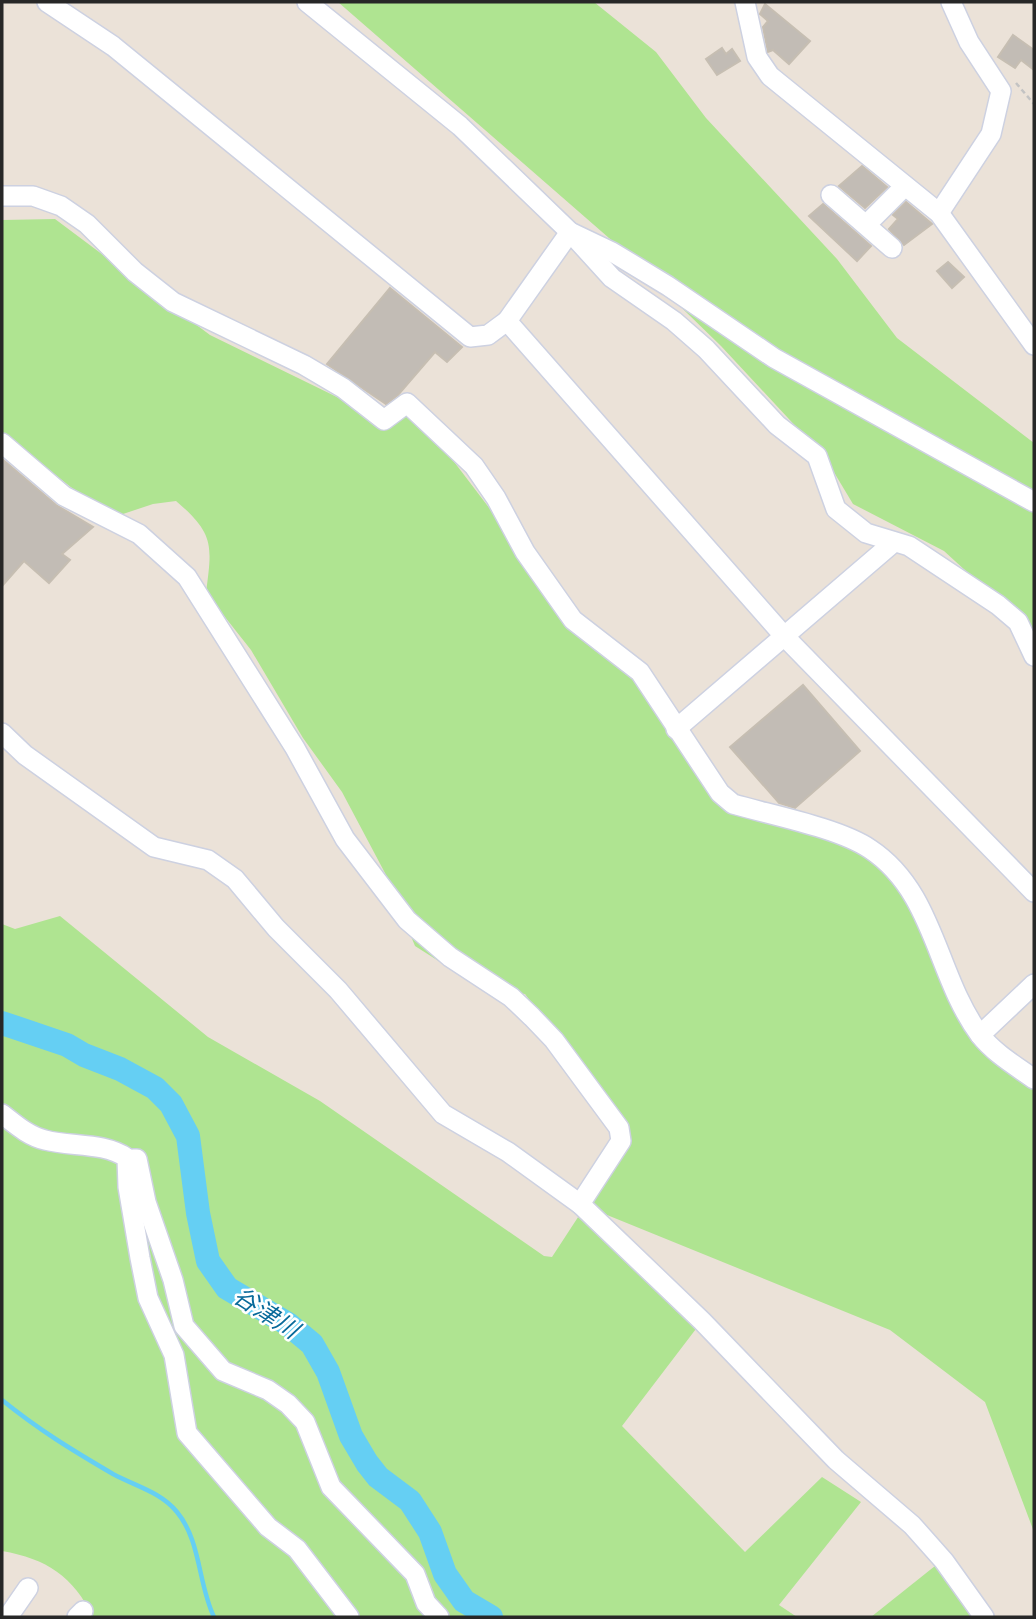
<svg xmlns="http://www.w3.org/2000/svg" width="1036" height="1619" viewBox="0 0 1036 1619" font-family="Karla,'Noto Sans JP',sans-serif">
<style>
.green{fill:#afe491}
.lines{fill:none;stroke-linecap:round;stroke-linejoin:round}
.stream{stroke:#65cff3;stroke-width:4.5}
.river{stroke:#65cff3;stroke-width:24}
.building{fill:#c2bcb5;stroke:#c6beb2;stroke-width:2}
.minor-casing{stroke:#cdd1e1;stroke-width:22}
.path{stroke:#c3c3c3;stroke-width:2.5;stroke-dasharray:5 3.5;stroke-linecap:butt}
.minor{stroke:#fff;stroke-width:19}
.labels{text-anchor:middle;stroke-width:5;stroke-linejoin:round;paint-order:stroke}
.water-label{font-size:24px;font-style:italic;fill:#086a9a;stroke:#fff}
</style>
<rect width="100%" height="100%" fill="#ebe2d8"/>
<g class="green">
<polygon points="338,2 594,2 656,52 706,118 837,259 897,338 1034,443 1034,633 944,551 853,504 826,459 721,346 617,245"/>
<path d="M 55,219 L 210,335 L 384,420 L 413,408 L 548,585 L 635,672 L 718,795 L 893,866 L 980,1035 L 1034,1080 L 1034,1532 L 985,1402 L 890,1330 L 580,1204 L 629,1134 L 525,994 L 484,990 L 415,946 L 385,873 L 342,792 L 303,738 L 251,650 L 206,593 C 212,546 215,534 176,501 L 153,504 L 117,516 L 72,488 L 2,433 L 2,220 Z"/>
<path d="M 60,916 L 208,1037 L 320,1101 L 544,1256 L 552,1257 L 584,1208 L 702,1321 L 622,1426 L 745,1552 L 822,1477 L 861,1502 L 779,1605 L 797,1617 L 93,1617 C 73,1576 47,1559 2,1551 L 2,924 L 15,929 Z"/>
<polygon points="940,1562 984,1617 871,1617"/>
</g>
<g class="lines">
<path class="stream" d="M 2,1400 C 39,1430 72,1450 113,1474 C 135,1486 161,1492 177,1512 C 201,1541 198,1584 214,1617"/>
<polyline class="river" points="2,1023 67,1045 84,1055 120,1069 155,1088 171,1104 188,1136 198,1213 208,1261 227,1288 288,1324 312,1344 328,1372 351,1436 367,1463 378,1477 410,1501 430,1532 445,1574 464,1601 491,1617"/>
</g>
<g class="building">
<polygon points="765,4 810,41 789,64 773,50 768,52 763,27 768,21 760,14"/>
<polygon points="1013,35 1034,50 1034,70 1021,60 1015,68 998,57"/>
<polygon points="722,48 726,54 732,49 740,61 717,75 706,59"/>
<polygon points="862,166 887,187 865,208 839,186"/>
<polygon points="906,202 932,224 904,245 889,229 898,219 893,215"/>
<polygon points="823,204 871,246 857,261 809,216"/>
<polygon points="948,262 964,277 952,288 937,271"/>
<polygon points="390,288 462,347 447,362 435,352 398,395 386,404 327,364"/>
<polygon points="2,459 56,505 93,527 62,554 70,560 49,583 24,561 2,586"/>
<polygon points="803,685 860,751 795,808 779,803 730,747"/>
</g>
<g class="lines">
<defs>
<g id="minor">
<polyline points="47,2 113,46 470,337 488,335 507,321 570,232 612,278 674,321 706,349 777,425 817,456 836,509 866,533 909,546 998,605 1018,622 1034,656"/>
<polyline points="307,2 460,126 570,232 612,252 668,286 774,358 1034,502"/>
<polyline points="745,2 757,57 770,76 939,213 1034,345"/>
<polyline points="831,195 892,248"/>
<path d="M 2,196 L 33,196 L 61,206 L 87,224 L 135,272 L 173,302 L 304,365 L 343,388 L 384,420 L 407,403 L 474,466 L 496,498 L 525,552 L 573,620 L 640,672 L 720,793 L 733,804 C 771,815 839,828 870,849 C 935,892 936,976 980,1035 C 994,1053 1016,1066 1034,1079"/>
<polyline points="939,213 991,134 1001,91 969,42 951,2"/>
<polyline points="866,225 905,186"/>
<polyline points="507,321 785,637 1034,892"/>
<polyline points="2,443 64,496 139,534 187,577 295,748 345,839 407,920 450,957 511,997 532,1017 554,1040 619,1128 621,1141 580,1204"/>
<polyline points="676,729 894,542"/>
<polyline points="2,733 25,755 154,847 208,860 235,879 276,928 338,990 443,1114 508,1152 580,1204 702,1321 836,1460 912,1525 944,1561 984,1617"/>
<polyline points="980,1035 1034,984"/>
<path d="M 2,1114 C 15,1124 28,1136 45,1140 C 71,1147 104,1142 127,1158 L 128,1187 L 140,1258 L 148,1298 L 174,1355 L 187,1433 L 268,1527 L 297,1549 L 349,1617"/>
<polyline points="133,1159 137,1159 146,1202 173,1280 184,1326 223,1371 268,1390 288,1404 305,1422 331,1487 415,1574 426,1603 439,1617"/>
<polyline points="8,1617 28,1588"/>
<polyline points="77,1617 83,1611"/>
</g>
</defs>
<use href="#minor" class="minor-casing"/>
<polyline class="path" points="1016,83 1034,104"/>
<use href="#minor" class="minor"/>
</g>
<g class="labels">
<g class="water-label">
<text transform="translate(266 1313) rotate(33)" y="8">谷津川</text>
</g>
</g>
<rect width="1036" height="1619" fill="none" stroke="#272727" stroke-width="7"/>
</svg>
